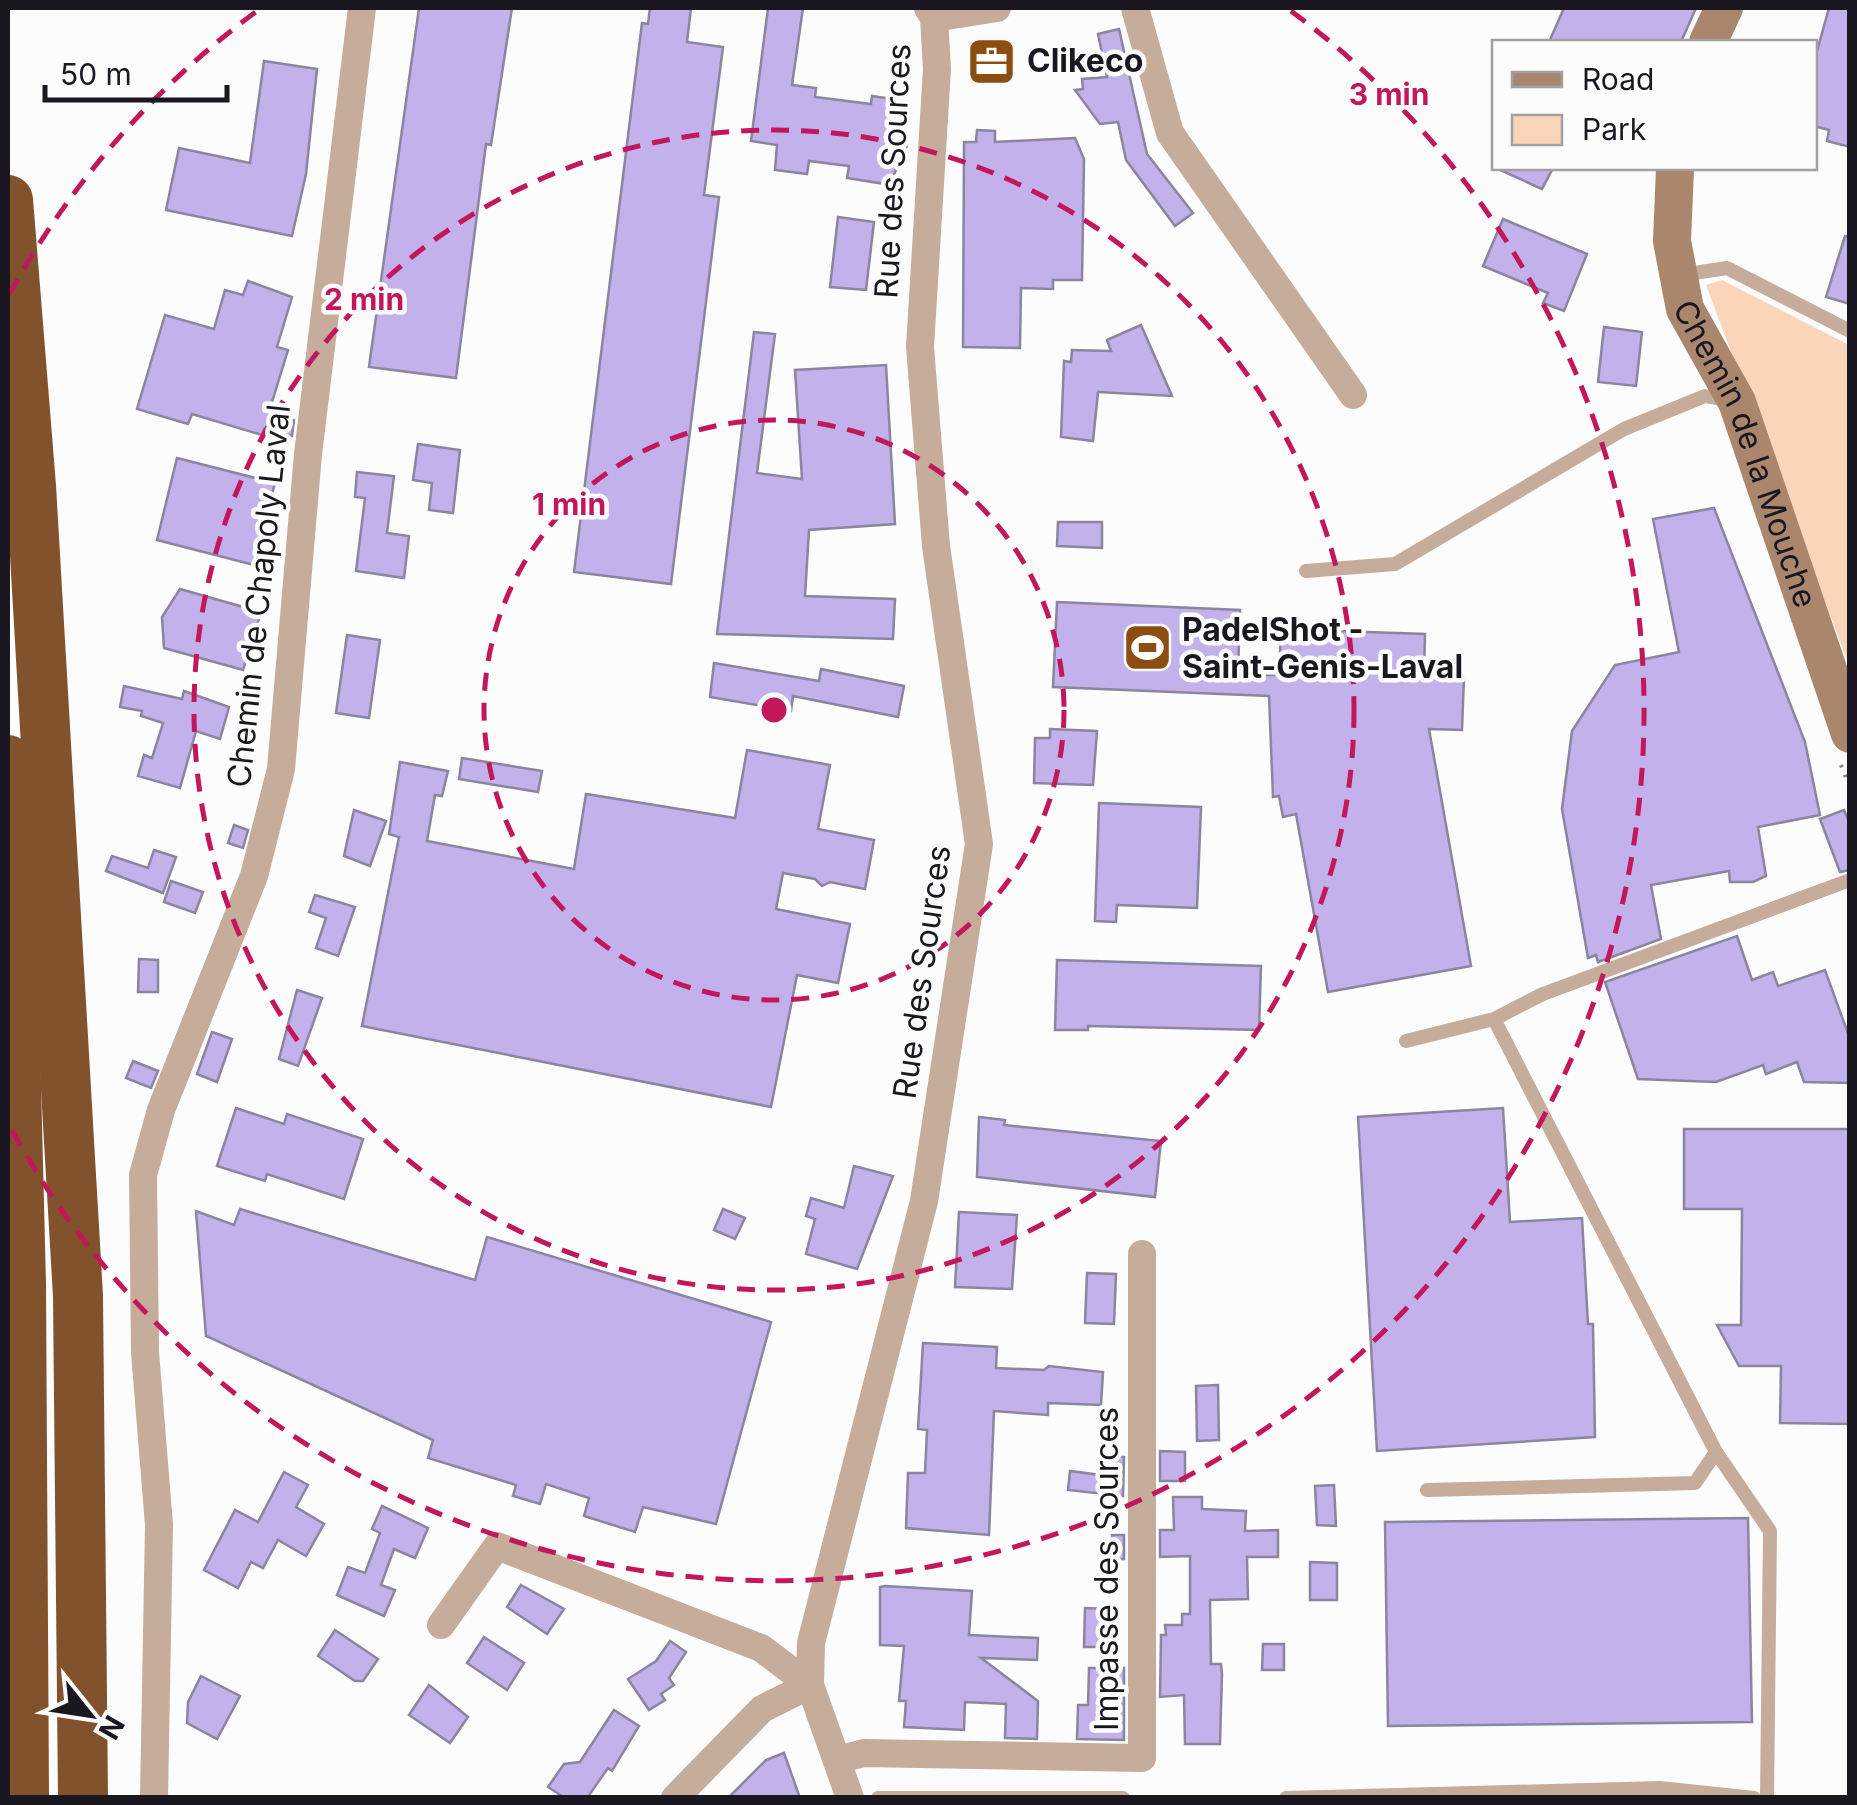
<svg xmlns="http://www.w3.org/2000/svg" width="1857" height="1805" viewBox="0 0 1857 1805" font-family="Inter,sans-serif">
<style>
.green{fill:#fad5b9}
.building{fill:#c2b1eb;stroke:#8c859f;stroke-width:2.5}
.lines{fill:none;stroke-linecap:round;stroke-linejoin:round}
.path{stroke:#848388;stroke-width:4;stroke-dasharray:2.5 8;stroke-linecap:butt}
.lane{stroke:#c5ac9b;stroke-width:14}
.street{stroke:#c5ac9b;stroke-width:28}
.secondary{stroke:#a9866c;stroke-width:38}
.highway{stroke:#82522c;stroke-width:50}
.ring{fill:none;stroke:#c2185b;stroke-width:5;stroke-dasharray:18 12}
.labels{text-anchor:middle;stroke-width:9;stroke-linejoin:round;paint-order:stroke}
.poi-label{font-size:32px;font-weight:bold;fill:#1a1721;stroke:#fcfcfc;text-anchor:start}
.street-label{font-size:32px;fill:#1a1721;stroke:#fcfcfc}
.centre{fill:#c2185b;stroke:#fcfcfc;stroke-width:5}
.ring-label{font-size:30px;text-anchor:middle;font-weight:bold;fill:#c2185b;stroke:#fcfcfc;stroke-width:9;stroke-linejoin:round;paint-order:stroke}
</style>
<rect width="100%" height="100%" fill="#fcfcfc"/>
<polygon class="green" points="1722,280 1849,345 1849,665 1706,285"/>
<g class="building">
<polygon points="419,8 512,8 491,145 486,144 456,378 369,367"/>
<polygon points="650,8 691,8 687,42 723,47 704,195 719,197 671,584 574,572 642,23 648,24"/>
<polygon points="768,8 803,8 792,85 816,88 815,97 871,104 872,96 892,99 886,140 903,147 891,185 847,178 849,166 809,161 807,174 775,170 777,145 751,141"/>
<polygon points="1564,8 1696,8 1681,42 1549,42"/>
<polygon points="1829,8 1850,8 1850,147 1827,141 1829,130 1814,126 1814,62"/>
<polygon points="1119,29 1147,154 1193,213 1175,226 1126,160 1118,122 1100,124 1075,90 1083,89 1082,79 1107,77 1098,34"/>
<polygon points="264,61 317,69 306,174 292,236 166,210 179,148 250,163"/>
<polygon points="977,130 995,131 995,142 1075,138 1084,159 1082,280 1053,280 1053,289 1021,288 1020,348 963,347 964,142 976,142"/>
<polygon points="1496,168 1553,168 1542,189"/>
<polygon points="838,217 874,222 866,290 830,287"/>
<polygon points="1503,219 1587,254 1564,311 1543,303 1548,293 1483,266"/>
<polygon points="1845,236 1850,237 1850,304 1826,297"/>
<polygon points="248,281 292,297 277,347 288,350 269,412 294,420 292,436 264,429 262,435 192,414 188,424 137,409 165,315 214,329 225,290 243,295"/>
<polygon points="1141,325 1172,396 1098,392 1093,441 1061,437 1064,361 1071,362 1072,350 1111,351 1107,340"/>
<polygon points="1604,327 1642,332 1636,386 1598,382"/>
<polygon points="754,332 775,334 757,473 802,479 795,370 886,365 895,524 809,530 805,596 895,599 893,639 717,634"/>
<polygon points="418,444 460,450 453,513 429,510 432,483 413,480"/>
<polygon points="177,458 275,483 254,565 157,540"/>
<polygon points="357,472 394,476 387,533 409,536 404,578 356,571 365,498 355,497"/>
<polygon points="1714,508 1805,742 1820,815 1758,827 1766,876 1753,882 1730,882 1729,871 1651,885 1661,939 1598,962 1596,955 1588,958 1562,809 1572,731 1615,665 1679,652 1653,519"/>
<polygon points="1058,522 1102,522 1102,548 1057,546"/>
<polygon points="180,589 261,612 243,670 164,648 162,617"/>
<polygon points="1057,602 1240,610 1238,675 1279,675 1281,629 1425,634 1424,675 1464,677 1462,730 1429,729 1471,966 1328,992 1296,814 1283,817 1279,796 1273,797 1269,696 1053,687"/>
<polygon points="347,635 380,640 369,718 336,713"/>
<polygon points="714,663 819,681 821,669 904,686 898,717 793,696 791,711 710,697"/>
<polygon points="124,686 182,699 184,691 229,707 220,739 196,731 180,788 138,776 144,755 152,758 163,723 141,716 142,711 120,707"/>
<polygon points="1050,729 1097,731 1093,785 1034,783 1035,738 1050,738"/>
<polygon points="747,750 830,765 818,829 874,840 865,889 830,882 822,886 815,879 783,873 776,909 850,924 838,983 797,975 771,1107 362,1026 399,837 389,834 400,762 448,771 442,796 435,795 427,841 574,869 586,794 735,818"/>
<polygon points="462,758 542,771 538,792 459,779"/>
<polygon points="1099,803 1201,807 1197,908 1117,905 1116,922 1095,921"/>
<polygon points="354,810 386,821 370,866 344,856"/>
<polygon points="1844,810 1850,824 1850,870 1840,872 1820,819"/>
<polygon points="234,825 248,830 243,848 228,843"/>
<polygon points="154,850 176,857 163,893 106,871 112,856 148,868"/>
<polygon points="171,881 203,892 195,913 164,902"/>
<polygon points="315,895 355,907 338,956 316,948 326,918 309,912"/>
<polygon points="1737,936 1752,980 1773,972 1778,986 1825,970 1850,1039 1850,1083 1804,1082 1797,1062 1766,1074 1763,1065 1716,1082 1638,1079 1605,982"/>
<polygon points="139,959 158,960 158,992 138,992"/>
<polygon points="1057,960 1261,966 1259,1030 1088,1026 1088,1030 1055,1030"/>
<polygon points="297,990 322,998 298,1066 279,1059"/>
<polygon points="212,1032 232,1039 217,1082 197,1074"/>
<polygon points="133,1061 158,1071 151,1088 126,1078"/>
<polygon points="236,1108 284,1124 287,1114 363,1139 344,1199 267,1174 265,1181 217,1166"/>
<polygon points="1503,1108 1510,1222 1582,1218 1588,1324 1593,1324 1595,1437 1377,1451 1358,1117"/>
<polygon points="979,1117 1005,1120 1004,1125 1161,1141 1155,1197 977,1177"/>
<polygon points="1684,1129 1850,1129 1850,1424 1780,1423 1781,1366 1739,1366 1717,1325 1741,1325 1742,1209 1684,1209"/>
<polygon points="854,1166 893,1176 857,1269 806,1254 815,1219 806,1216 811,1198 844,1208"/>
<polygon points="240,1209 475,1280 487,1237 771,1322 716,1524 643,1507 635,1532 584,1516 589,1498 546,1484 540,1504 513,1496 516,1485 428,1458 433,1440 206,1336 196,1211 234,1225"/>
<polygon points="723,1209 745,1218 735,1239 714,1230"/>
<polygon points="959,1212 1017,1215 1012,1289 955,1287"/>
<polygon points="1087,1273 1116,1274 1114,1324 1085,1323"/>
<polygon points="923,1343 997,1347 996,1368 1044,1370 1049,1366 1103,1372 1101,1405 1048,1403 1048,1415 994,1411 989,1535 906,1528 908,1473 925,1473 927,1430 918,1429"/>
<polygon points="1218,1385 1219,1440 1197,1441 1196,1386"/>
<polygon points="1160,1451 1185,1452 1185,1481 1160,1481"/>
<polygon points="1104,1454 1124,1457 1123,1496 1068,1490 1070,1471 1101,1475"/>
<polygon points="284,1472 308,1485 296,1507 324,1524 306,1556 278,1540 263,1568 251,1562 238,1588 204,1570 235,1510 258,1522"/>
<polygon points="1334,1485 1336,1526 1317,1525 1315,1486"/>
<polygon points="1173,1497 1202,1497 1202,1509 1246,1511 1245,1531 1278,1530 1278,1557 1247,1557 1248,1599 1210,1600 1211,1664 1221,1664 1222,1674 1220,1744 1185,1744 1184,1695 1160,1697 1161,1635 1166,1635 1165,1625 1182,1625 1182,1614 1190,1614 1190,1556 1160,1557 1160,1530 1174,1530"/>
<polygon points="382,1506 428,1528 415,1558 394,1549 381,1585 395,1590 384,1616 337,1595 348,1567 365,1573 380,1533 372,1529"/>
<polygon points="1748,1518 1752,1722 1388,1726 1385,1522"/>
<polygon points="1112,1535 1124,1535 1124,1559 1112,1560"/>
<polygon points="1310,1562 1337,1563 1337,1600 1310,1600"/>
<polygon points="521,1585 564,1609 547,1634 507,1607"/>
<polygon points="885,1586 972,1591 969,1635 1038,1638 1037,1660 981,1658 1038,1701 1037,1739 1005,1738 1006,1704 965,1702 964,1730 904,1727 906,1701 899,1701 904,1646 880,1645 880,1587"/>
<polygon points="1085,1608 1108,1609 1107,1647 1084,1647"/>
<polygon points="335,1630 378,1659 363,1681 355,1681 318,1656"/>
<polygon points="484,1637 524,1663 507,1690 467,1663"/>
<polygon points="670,1641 686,1652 669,1678 674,1685 661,1694 665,1700 649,1710 628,1679 656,1661"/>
<polygon points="1263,1644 1284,1644 1284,1670 1262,1670"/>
<polygon points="1089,1668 1124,1668 1124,1740 1077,1739 1078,1705 1088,1705"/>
<polygon points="201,1676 240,1696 217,1739 187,1723 188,1702"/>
<polygon points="429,1685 468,1717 450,1743 409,1715"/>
<polygon points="614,1710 639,1726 612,1771 608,1768 587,1798 565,1798 548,1787 564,1764 580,1762"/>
<polygon points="784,1753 800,1798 728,1798 766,1760"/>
</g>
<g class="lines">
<polyline class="path" points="1841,765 1850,788"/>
<g class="lane">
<polyline points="1681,275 1727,268 1850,331"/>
<polyline points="1306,571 1395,564 1624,429 1705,396 1731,401"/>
<polyline points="1406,1041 1494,1019 1543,994 1850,880"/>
<polyline points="1716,1452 1770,1531 1767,1798"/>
<polyline points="1427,1490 1695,1483 1716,1452 1494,1019"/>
<polyline points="878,1798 1123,1798"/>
<polyline points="1286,1798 1660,1788 1754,1798"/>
</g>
<g class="street">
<polyline points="1135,8 1170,133 1353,395"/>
<polyline points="934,18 997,8"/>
<polyline points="441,1625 497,1546 761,1648 810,1685"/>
<polyline points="837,1760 864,1753 1142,1758 1142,1254"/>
<polyline points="154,1798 159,1525 145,1352 143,1175 161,1110 254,876 281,769 308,454 362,8"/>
<polyline points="675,1798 762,1709 810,1685"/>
<polyline points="850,1798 810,1685 811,1643 924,1201 979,844 936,546 920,347 937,69 934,18 928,8"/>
</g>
<g class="secondary">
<polyline points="1708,42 1724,8"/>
<path id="s1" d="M 1675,168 L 1672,241 L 1685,309 L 1737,402 L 1850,734"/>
</g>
<g class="highway">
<polyline points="8,200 31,486 78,1296 83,1798"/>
<polyline points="8,760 21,1284 24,1798"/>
</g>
</g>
<g class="ring">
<circle cx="774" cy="710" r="290"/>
<circle cx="774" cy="710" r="580"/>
<path d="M9 295A870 870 0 0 1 257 11M1291 11A870 870 0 1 1 9 1125"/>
</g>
<defs>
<symbol id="office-square" viewBox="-11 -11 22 22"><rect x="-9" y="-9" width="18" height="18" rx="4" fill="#8c4d12" stroke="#fcfcfc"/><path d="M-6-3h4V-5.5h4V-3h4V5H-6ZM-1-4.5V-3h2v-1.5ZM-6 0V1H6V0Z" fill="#fff"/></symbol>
<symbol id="stadium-square" viewBox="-11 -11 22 22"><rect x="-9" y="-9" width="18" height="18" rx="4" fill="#8c4d12" stroke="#fcfcfc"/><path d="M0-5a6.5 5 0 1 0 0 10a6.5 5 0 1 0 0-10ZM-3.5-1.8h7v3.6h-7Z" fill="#fff"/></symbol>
</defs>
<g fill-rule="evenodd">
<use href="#office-square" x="964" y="34" width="55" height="55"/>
<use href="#stadium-square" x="1120" y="620" width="55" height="55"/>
</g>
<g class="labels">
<g class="poi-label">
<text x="1027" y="72">Clikeco</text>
<text x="1182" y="641">PadelShot -<tspan x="1182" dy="37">Saint-Genis-Laval</tspan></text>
</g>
<g class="street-label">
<text transform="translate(893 171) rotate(-87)" y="11">Rue des Sources</text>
<text dy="11" stroke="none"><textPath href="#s1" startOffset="300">Chemin de la Mouche</textPath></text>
<text transform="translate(259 596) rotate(-84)" y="11">Chemin de Chapoly Laval</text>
<text transform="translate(922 972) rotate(-82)" y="11">Rue des Sources</text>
<text transform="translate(1107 1569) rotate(-90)" y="11">Impasse des Sources</text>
</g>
</g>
<circle cx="774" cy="710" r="15" class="centre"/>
<g class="ring-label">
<text x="1389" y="105">3 min</text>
<text x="364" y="310">2 min</text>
<text x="569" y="515">1 min</text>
</g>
<rect width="1857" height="1805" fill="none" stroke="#1a1721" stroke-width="20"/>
<rect x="1492" y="40" width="325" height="130" fill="#fcfcfc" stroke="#a2a0a4" stroke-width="2.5"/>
<rect x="1512" y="72" width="50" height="15" fill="#a9866c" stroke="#a2a0a4" stroke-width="2.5"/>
<text x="1582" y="90" font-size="30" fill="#1a1721">Road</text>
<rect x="1512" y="115" width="50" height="30" fill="#fad5b9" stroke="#a2a0a4" stroke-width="2.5"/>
<text x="1582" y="140" font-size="30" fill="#1a1721">Park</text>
<g transform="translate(90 1715) rotate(120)" stroke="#fcfcfc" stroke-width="8" paint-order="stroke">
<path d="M0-8L18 38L0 25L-18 38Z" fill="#1a1721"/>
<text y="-15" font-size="28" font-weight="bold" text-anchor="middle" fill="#1a1721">N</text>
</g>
<path d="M45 85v15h182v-15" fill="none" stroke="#1a1721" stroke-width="5"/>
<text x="60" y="85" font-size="30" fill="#1a1721" stroke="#fcfcfc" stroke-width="8" paint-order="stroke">50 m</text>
</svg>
